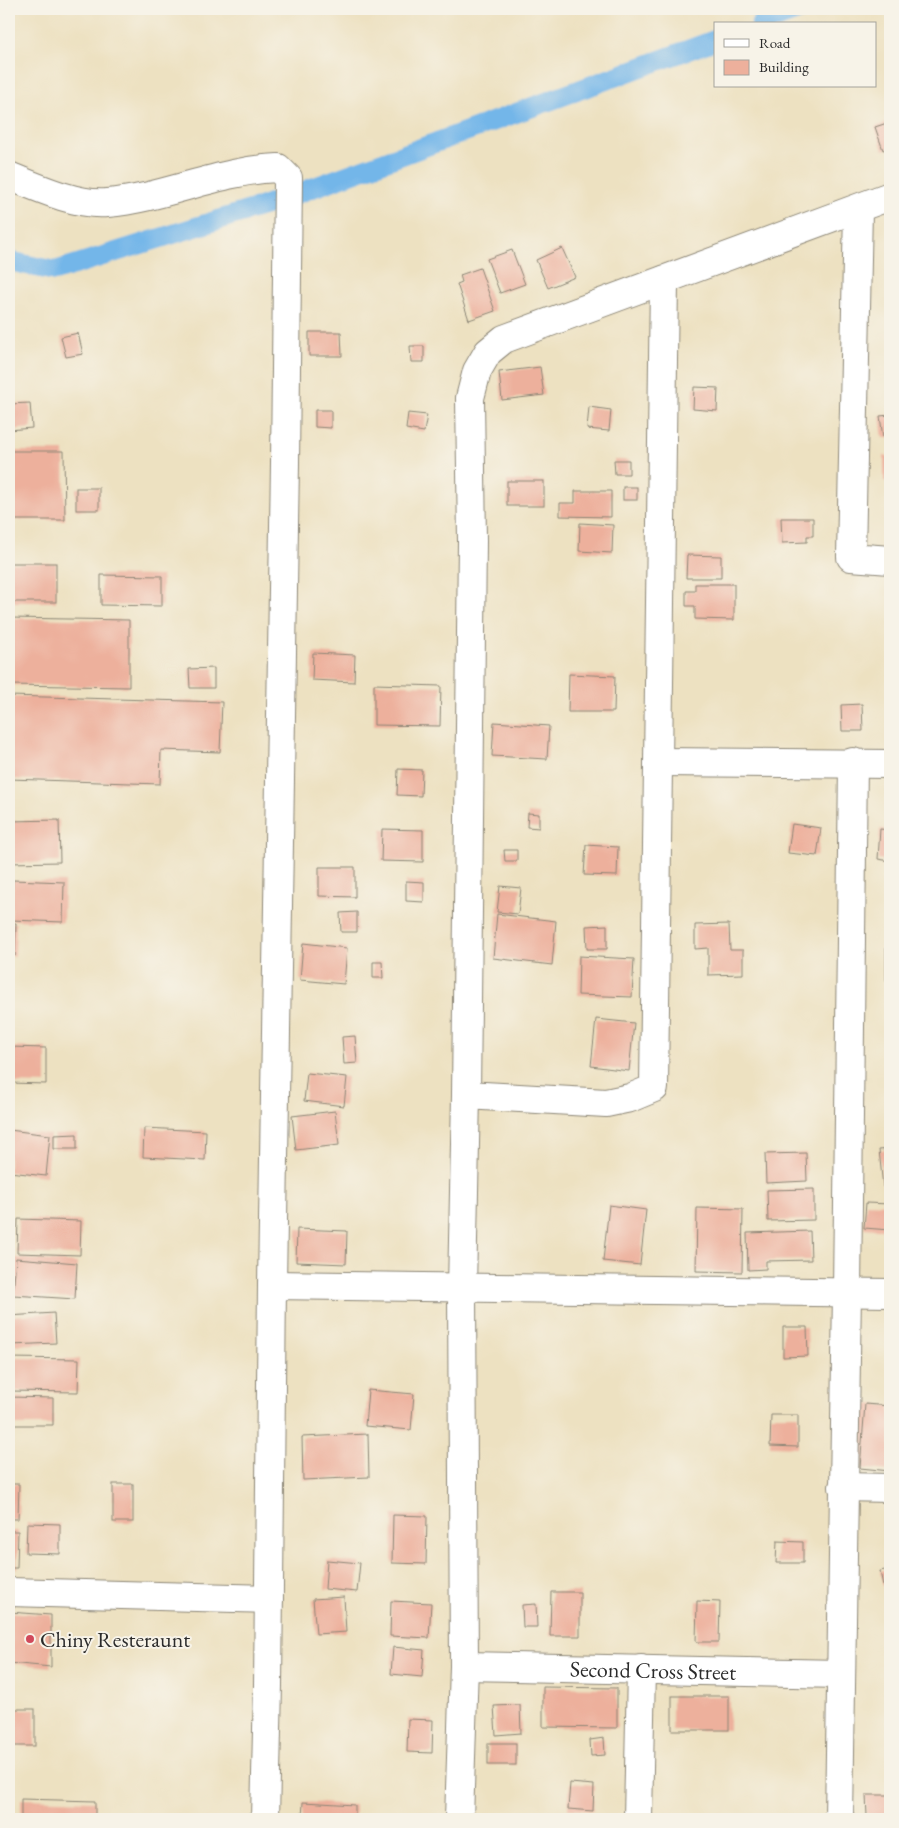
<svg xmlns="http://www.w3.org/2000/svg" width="899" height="1828" viewBox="0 0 899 1828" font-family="'EB Garamond',serif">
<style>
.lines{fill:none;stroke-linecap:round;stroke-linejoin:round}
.canal{stroke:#73b6e9;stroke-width:20}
.building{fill:#edb09c}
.minor-casing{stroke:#8c8676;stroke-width:30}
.minor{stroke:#fff;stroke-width:28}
.poi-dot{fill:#d1495b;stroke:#f7f3e8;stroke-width:2}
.labels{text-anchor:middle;stroke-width:4;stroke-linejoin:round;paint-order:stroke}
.poi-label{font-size:22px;fill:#2b2b2b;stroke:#f7f3e8;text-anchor:start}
.street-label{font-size:22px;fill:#2b2b2b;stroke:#f7f3e8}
</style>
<rect width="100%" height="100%" fill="#f7f3e8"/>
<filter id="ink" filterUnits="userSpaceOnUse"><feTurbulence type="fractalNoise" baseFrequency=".02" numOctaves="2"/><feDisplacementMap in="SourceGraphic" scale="10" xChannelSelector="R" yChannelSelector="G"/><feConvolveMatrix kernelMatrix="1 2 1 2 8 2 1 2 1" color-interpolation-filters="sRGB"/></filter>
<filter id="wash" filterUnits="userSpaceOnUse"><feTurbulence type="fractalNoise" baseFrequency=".0096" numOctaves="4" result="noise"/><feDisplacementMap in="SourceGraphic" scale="20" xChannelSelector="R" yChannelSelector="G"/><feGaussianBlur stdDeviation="1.12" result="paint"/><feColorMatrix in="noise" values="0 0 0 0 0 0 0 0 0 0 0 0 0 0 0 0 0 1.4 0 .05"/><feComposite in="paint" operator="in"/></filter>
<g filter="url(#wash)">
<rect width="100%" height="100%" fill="#ede1c1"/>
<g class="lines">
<g class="canal">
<polyline points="761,24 802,9"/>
<polyline points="9,261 55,271 266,205 715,40"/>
</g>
</g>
<g id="blocks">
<g class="building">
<polygon points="890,122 890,148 883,150 875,127"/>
<polygon points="562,248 575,277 548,288 536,260"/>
<polygon points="512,250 525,284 500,293 487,259"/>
<polygon points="480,268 495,311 469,320 457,284 462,282 460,275"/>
<polygon points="309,332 341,332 342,356 309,356"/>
<polygon points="78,333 83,354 66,357 61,337"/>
<polygon points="410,346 424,346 424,362 411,362"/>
<polygon points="540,367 544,395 502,400 499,372"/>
<polygon points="694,387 718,388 717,411 693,409"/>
<polygon points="30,403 32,428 9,430 9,404"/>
<polygon points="589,407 611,410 609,431 587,429"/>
<polygon points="315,410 331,410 331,428 315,427"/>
<polygon points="408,413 427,415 424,432 406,429"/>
<polygon points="890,415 890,438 883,438 880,416"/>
<polygon points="9,451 64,451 65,520 9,520"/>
<rect x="884" y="456" width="6" height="25"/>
<polygon points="614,460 629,460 629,474 615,474"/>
<rect x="507" y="481" width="37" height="25"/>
<rect x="623" y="487" width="14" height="13"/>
<rect x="76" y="488" width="23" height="22"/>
<polygon points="575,491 611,491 611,517 560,516 560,503 575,503"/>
<polygon points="781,518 813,518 813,536 807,536 807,542 782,543"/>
<polygon points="580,523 613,525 612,553 579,551"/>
<polygon points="687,555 721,556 721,578 686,578"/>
<rect x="9" y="563" width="47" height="39"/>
<polygon points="101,575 162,576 162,606 101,605"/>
<polygon points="695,584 734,584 734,620 695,619 695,606 686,606 686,591 695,591"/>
<polygon points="9,618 129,620 129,687 9,685"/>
<polygon points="313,653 355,655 354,682 312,680"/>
<polygon points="214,668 214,688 190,688 189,669"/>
<polygon points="569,674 615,676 614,712 568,712"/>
<polygon points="374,684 441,686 440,726 374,725"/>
<polygon points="9,696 222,702 220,752 161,750 160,784 9,779"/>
<polygon points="862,704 863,731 842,731 841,705"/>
<polygon points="494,722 549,726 547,759 492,756"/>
<polygon points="398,769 422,770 421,796 397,795"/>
<polygon points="528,813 539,814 539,828 527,827"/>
<polygon points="59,820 60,862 9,863 9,821"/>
<polygon points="792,824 821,828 817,856 788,853"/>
<polygon points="382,829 423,830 423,862 381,861"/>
<polygon points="880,829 890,830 890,861 878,859"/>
<polygon points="586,845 618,847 617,876 584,875"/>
<polygon points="504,850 517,850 517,861 505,861"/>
<polygon points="319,867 355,867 355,897 319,896"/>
<polygon points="13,880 64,882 63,922 11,920"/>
<polygon points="406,881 424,882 424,902 406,901"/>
<polygon points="500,886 521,888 518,914 497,912"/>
<polygon points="357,912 357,932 341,932 340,913"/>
<polygon points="497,914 556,921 552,965 493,958"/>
<polygon points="9,923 16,923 15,956 9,955"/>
<polygon points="729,924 730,950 743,950 743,974 708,975 708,948 695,949 695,925"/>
<polygon points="607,925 607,949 587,949 586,926"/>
<polygon points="303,943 347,948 344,984 300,980"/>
<rect x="886" y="947" width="4" height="33"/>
<polygon points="579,956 634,959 632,997 578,995"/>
<polygon points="373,962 382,962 383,978 373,978"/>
<polygon points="596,1019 634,1023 629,1071 591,1066"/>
<polygon points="355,1036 357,1063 344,1064 342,1037"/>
<polygon points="9,1047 46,1048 46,1084 9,1083"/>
<polygon points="307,1073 347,1077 344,1106 304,1101"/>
<polygon points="335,1111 339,1145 296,1150 292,1116"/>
<polygon points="144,1128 206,1131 205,1160 143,1157"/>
<polygon points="9,1130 50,1135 46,1176 9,1172"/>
<polygon points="77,1134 77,1149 54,1149 54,1135"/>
<polygon points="890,1149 890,1187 883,1187 879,1150"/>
<polygon points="806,1153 807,1181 766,1183 765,1154"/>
<polygon points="814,1189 814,1220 768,1221 767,1190"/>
<polygon points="866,1203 890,1204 890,1230 864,1228"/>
<polygon points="609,1205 646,1210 640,1265 603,1261"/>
<polygon points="697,1208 743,1209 742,1272 696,1271"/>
<polygon points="18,1219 81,1221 80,1255 17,1253"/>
<polygon points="297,1229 347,1231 346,1264 296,1262"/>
<polygon points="810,1231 811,1260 766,1261 766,1269 748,1270 747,1233"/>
<polygon points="16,1258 77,1263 75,1299 13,1295"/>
<polygon points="54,1313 56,1343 11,1345 9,1316"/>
<polygon points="783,1327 807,1327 808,1356 783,1357"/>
<polygon points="9,1358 79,1359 78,1392 9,1391"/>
<polygon points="368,1390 414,1394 411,1430 365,1426"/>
<polygon points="9,1397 53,1398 53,1425 9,1425"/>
<polygon points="865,1404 890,1406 890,1471 860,1468"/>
<polygon points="771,1415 798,1415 798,1447 770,1446"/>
<polygon points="368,1434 369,1477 303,1480 302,1437"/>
<polygon points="9,1484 19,1484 18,1519 9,1519"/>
<rect x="113" y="1484" width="20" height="38"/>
<polygon points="393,1515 427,1516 426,1564 392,1563"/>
<polygon points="27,1523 60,1524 60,1554 26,1553"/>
<polygon points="9,1531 18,1531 17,1568 9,1568"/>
<polygon points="777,1541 803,1542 803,1563 776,1563"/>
<polygon points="327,1560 360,1563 357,1592 325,1589"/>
<polygon points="890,1569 890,1584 883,1586 880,1571"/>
<polygon points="551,1592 580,1592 580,1636 550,1636"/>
<polygon points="344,1597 346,1632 316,1634 313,1599"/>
<polygon points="391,1601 431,1603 429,1638 390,1636"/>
<polygon points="697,1601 720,1602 719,1642 696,1642"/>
<polygon points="536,1604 537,1627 523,1627 522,1605"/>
<polygon points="9,1612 51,1615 51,1667 9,1663"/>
<polygon points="393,1647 424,1650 422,1677 391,1674"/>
<polygon points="543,1687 617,1688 617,1728 543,1727"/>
<rect x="672" y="1696" width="57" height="34"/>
<polygon points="520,1705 521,1733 496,1735 494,1706"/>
<rect x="9" y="1709" width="26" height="37"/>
<polygon points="408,1719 433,1720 432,1753 407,1752"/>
<polygon points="604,1738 605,1755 591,1756 590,1740"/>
<rect x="488" y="1743" width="28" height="22"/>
<polygon points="570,1783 594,1785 593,1811 568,1809"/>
<polygon points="866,1795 890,1795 890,1816 867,1816"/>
<polygon points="21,1799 95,1801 95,1819 21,1819"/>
<polygon points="303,1802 355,1805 355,1819 302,1819"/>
</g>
</g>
</g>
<g filter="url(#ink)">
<use href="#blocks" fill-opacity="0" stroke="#8c8676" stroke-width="1"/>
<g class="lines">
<defs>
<g id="minor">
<path d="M 9,176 C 36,187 78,206 107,203 C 165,198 220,170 278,168 L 288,178 L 285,463 L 272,1285"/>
<polyline points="858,209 851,557 890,560"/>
<polyline points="659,762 890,764"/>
<polyline points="466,1095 606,1103 630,1098 654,1088 664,280"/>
<polyline points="843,1487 890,1488"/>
<polyline points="9,1592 269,1599"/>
<path id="s1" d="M 464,1666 L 841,1674"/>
<polyline points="265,1819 268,1685 272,1285 890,1293"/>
<polyline points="459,1819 464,1666 462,1289 466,1095 472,541 470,398 477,371 488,352 504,339 890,196"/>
<polyline points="638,1819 641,1669"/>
<polyline points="839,1819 847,1292 853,762"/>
</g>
</defs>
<use href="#minor" class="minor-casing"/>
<use href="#minor" class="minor"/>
</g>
</g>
<circle class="poi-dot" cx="30" cy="1639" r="5"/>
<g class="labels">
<g class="poi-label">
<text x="40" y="1647">Chiny Resteraunt</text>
</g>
<g class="street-label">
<text dy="8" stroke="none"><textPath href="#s1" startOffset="189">Second Cross Street</textPath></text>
</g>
</g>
<rect width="899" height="1828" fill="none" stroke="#f7f3e8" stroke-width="30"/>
<rect x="714" y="22" width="162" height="65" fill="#f7f3e8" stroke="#a5a39c"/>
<rect x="724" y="39" width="25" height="8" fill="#ffffff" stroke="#a5a39c"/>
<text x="759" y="48" font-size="15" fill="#2b2b2b">Road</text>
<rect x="724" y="60" width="25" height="15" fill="#edb09c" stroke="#a5a39c"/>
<text x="759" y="72" font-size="15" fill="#2b2b2b">Building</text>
</svg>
